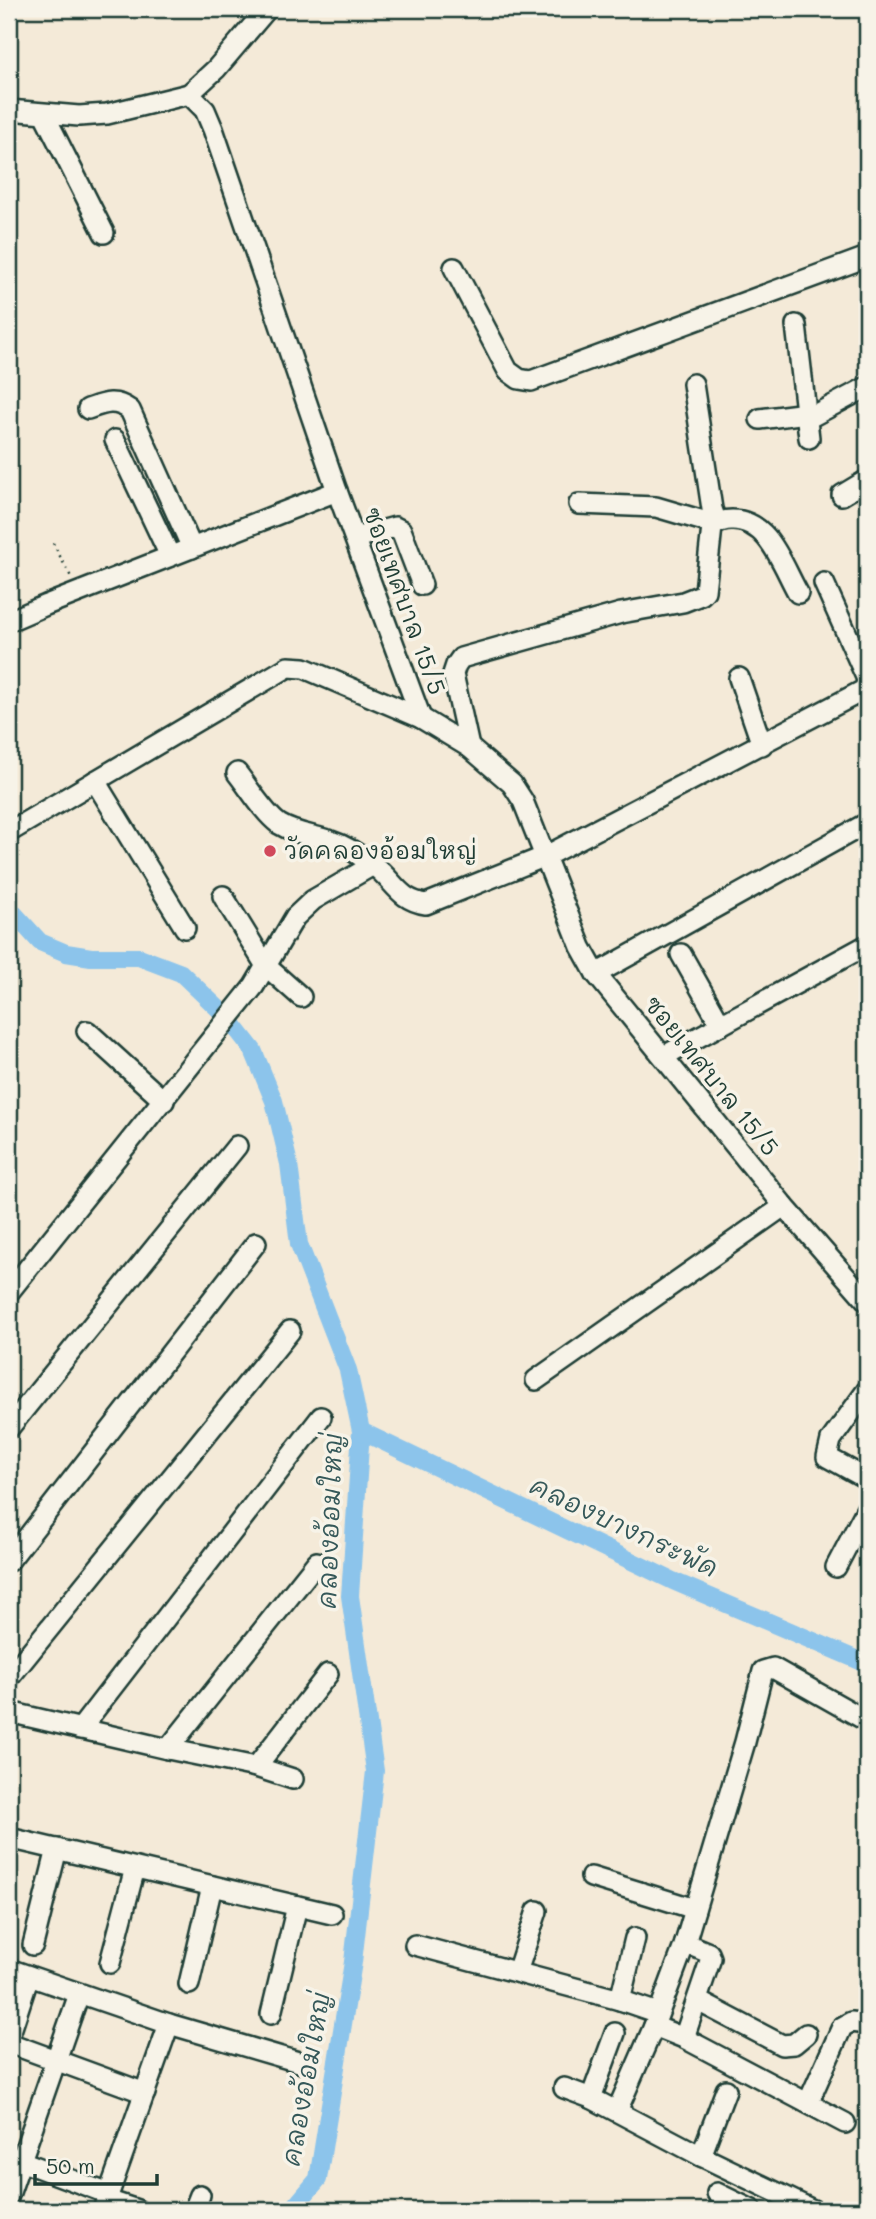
<svg xmlns="http://www.w3.org/2000/svg" width="876" height="2219" viewBox="0 0 876 2219" font-family="Mali,'Playpen Sans Thai',sans-serif">
<style>
.lines{fill:none;stroke-linecap:round;stroke-linejoin:round}
.canal{stroke:#8cc4eb;stroke-width:18}
.minor-casing{stroke:#1f3d34;stroke-width:24}
.path{stroke:#1f3d34;stroke-width:2.5;stroke-dasharray:2 5;stroke-linecap:butt}
.minor{stroke:#f7f3e8;stroke-width:19}
.poi-dot{fill:#d1495b;stroke:#f7f3e8;stroke-width:2.5}
.labels{text-anchor:middle;stroke-width:7;stroke-linejoin:round;paint-order:stroke}
.street-label{font-size:24px;fill:#1f3d34;stroke:#f7f3e8}
.poi-label{font-size:24px;fill:#1f3d34;stroke:#f7f3e8;text-anchor:start}
.water-label{font-size:26px;font-style:italic;fill:#355859;stroke:#f7f3e8}
</style>
<rect width="100%" height="100%" fill="#f4ead8"/>
<filter id="ink" filterUnits="userSpaceOnUse"><feTurbulence type="fractalNoise" baseFrequency=".0143" numOctaves="2"/><feDisplacementMap in="SourceGraphic" scale="14" xChannelSelector="R" yChannelSelector="G"/><feConvolveMatrix kernelMatrix="1 2 1 2 8 2 1 2 1" color-interpolation-filters="sRGB"/></filter>
<g filter="url(#ink)">
<g class="lines">
<g class="canal">
<polyline points="9,908 40,942 66,953 91,957 139,957 181,973 228,1018 253,1050 274,1101 289,1164 299,1244 348,1370 361,1431 350,1596 375,1771 353,1962 318,2179 292,2210"/>
<polyline points="361,1431 673,1581 867,1664"/>
</g>
<defs>
<g id="minor">
<polyline points="189,94 216,69 267,9"/>
<polyline points="9,110 79,116 107,114 189,94 205,110 213,129 337,491 421,718"/>
<polyline points="44,114 104,233"/>
<polyline points="454,268 508,371 519,379 531,381 867,257"/>
<polyline points="796,325 809,438"/>
<polyline points="693,384 712,509 717,523"/>
<path d="M 88,409 C 105,403 115,399 130,410 L 192,548"/>
<polyline points="760,419 807,413"/>
<polyline points="807,419 867,387"/>
<polyline points="115,440 170,556"/>
<polyline points="842,495 867,480"/>
<polyline points="579,504 656,507 714,524"/>
<polyline points="355,538 395,527 401,530 422,585"/>
<polyline points="824,583 867,679"/>
<polyline points="9,621 46,605 337,491"/>
<polyline points="739,678 762,745"/>
<path d="M 469,747 L 453,674 L 456,665 L 461,658 L 621,613 L 683,602 L 701,595 L 705,591 L 712,527 C 718,522 724,520 732,520 C 769,520 782,565 798,593"/>
<path d="M 237,773 C 249,788 264,813 279,824 C 295,834 314,835 331,841 C 347,846 359,855 373,865"/>
<polyline points="95,781 185,928"/>
<polyline points="9,832 288,667 304,668 421,718 469,747 512,784 523,801 581,947 596,974 784,1206 867,1301"/>
<polyline points="223,896 266,966 301,997"/>
<polyline points="681,954 721,1025"/>
<polyline points="596,974 867,823"/>
<polyline points="87,1031 164,1101"/>
<polyline points="664,1056 867,945"/>
<path d="M 9,1292 L 254,986 L 295,917 L 313,900 L 373,865 C 394,880 398,900 426,904 L 546,856 L 864,690 L 867,682"/>
<polyline points="536,1380 784,1206"/>
<polyline points="867,1390 831,1440 827,1457 867,1479"/>
<polyline points="9,1428 237,1146"/>
<polyline points="9,1561 256,1243"/>
<polyline points="836,1567 867,1508"/>
<polyline points="9,1678 290,1331"/>
<polyline points="9,1712 168,1749 256,1767 328,1674"/>
<polyline points="80,1729 321,1417"/>
<polyline points="168,1749 317,1562"/>
<polyline points="256,1767 293,1779"/>
<polyline points="9,1838 332,1914"/>
<polyline points="591,1877 695,1909"/>
<polyline points="33,1945 57,1849"/>
<polyline points="415,1945 620,2000 658,2013"/>
<polyline points="110,1963 135,1868"/>
<polyline points="9,1969 169,2024 302,2063"/>
<polyline points="517,1972 537,1911"/>
<polyline points="189,1984 212,1886"/>
<polyline points="620,2000 635,1938"/>
<polyline points="698,2001 782,2045 794,2044 806,2034"/>
<polyline points="271,2014 297,1906"/>
<polyline points="654,2026 684,2038 845,2123"/>
<polyline points="615,2033 591,2098 701,2156 813,2210"/>
<polyline points="9,2037 29,1976"/>
<polyline points="684,2038 711,1958 709,1953 685,1943"/>
<polyline points="9,2043 145,2093"/>
<polyline points="564,2088 591,2098"/>
<polyline points="808,2103 842,2027 851,2022 867,2024"/>
<polyline points="617,2111 654,2026 685,1943 745,1742 763,1671 773,1668 867,1721"/>
<polyline points="701,2156 726,2090"/>
<polyline points="10,2157 109,2194"/>
<polyline points="717,2193 752,2210"/>
<polyline points="9,2195 79,1994"/>
<polyline points="107,2200 137,2210"/>
<polyline points="103,2210 169,2024"/>
<polyline points="194,2210 200,2195"/>
</g>
</defs>
<use href="#minor" class="minor-casing"/>
<polyline class="path" points="53,543 71,577"/>
<use href="#minor" class="minor"/>
</g>
</g>
<circle class="poi-dot" cx="270" cy="851" r="7"/>
<g class="labels">
<g class="street-label">
<text transform="translate(404 601) rotate(70)" y="8">ซอยเทศบาล 15/5</text>
<text transform="translate(711 1076) rotate(51)" y="8">ซอยเทศบาล 15/5</text>
</g>
<g class="poi-label">
<text x="284" y="859">วัดคลองอ้อมใหญ่</text>
</g>
<g class="water-label">
<text transform="translate(330 1521) rotate(-88)" y="9">คลองอ้อมใหญ่</text>
<text transform="translate(624 1527) rotate(25)" y="9">คลองบางกระพัด</text>
<text transform="translate(306 2079) rotate(-80)" y="9">คลองอ้อมใหญ่</text>
</g>
</g>
<rect width="876" height="2219" fill="none" stroke="#f7f3e8" stroke-width="35"/>
<rect x="18" y="18" width="841" height="2184" fill="none" stroke="#1f3d34" stroke-width="2.5" filter="url(#ink)"/>
<path d="M35 2174v10h122v-10" fill="none" stroke="#1f3d34" stroke-width="3.5"/>
<text x="46" y="2174" font-size="21" fill="#1f3d34" stroke="#f7f3e8" stroke-width="5" paint-order="stroke">50 m</text>
</svg>
